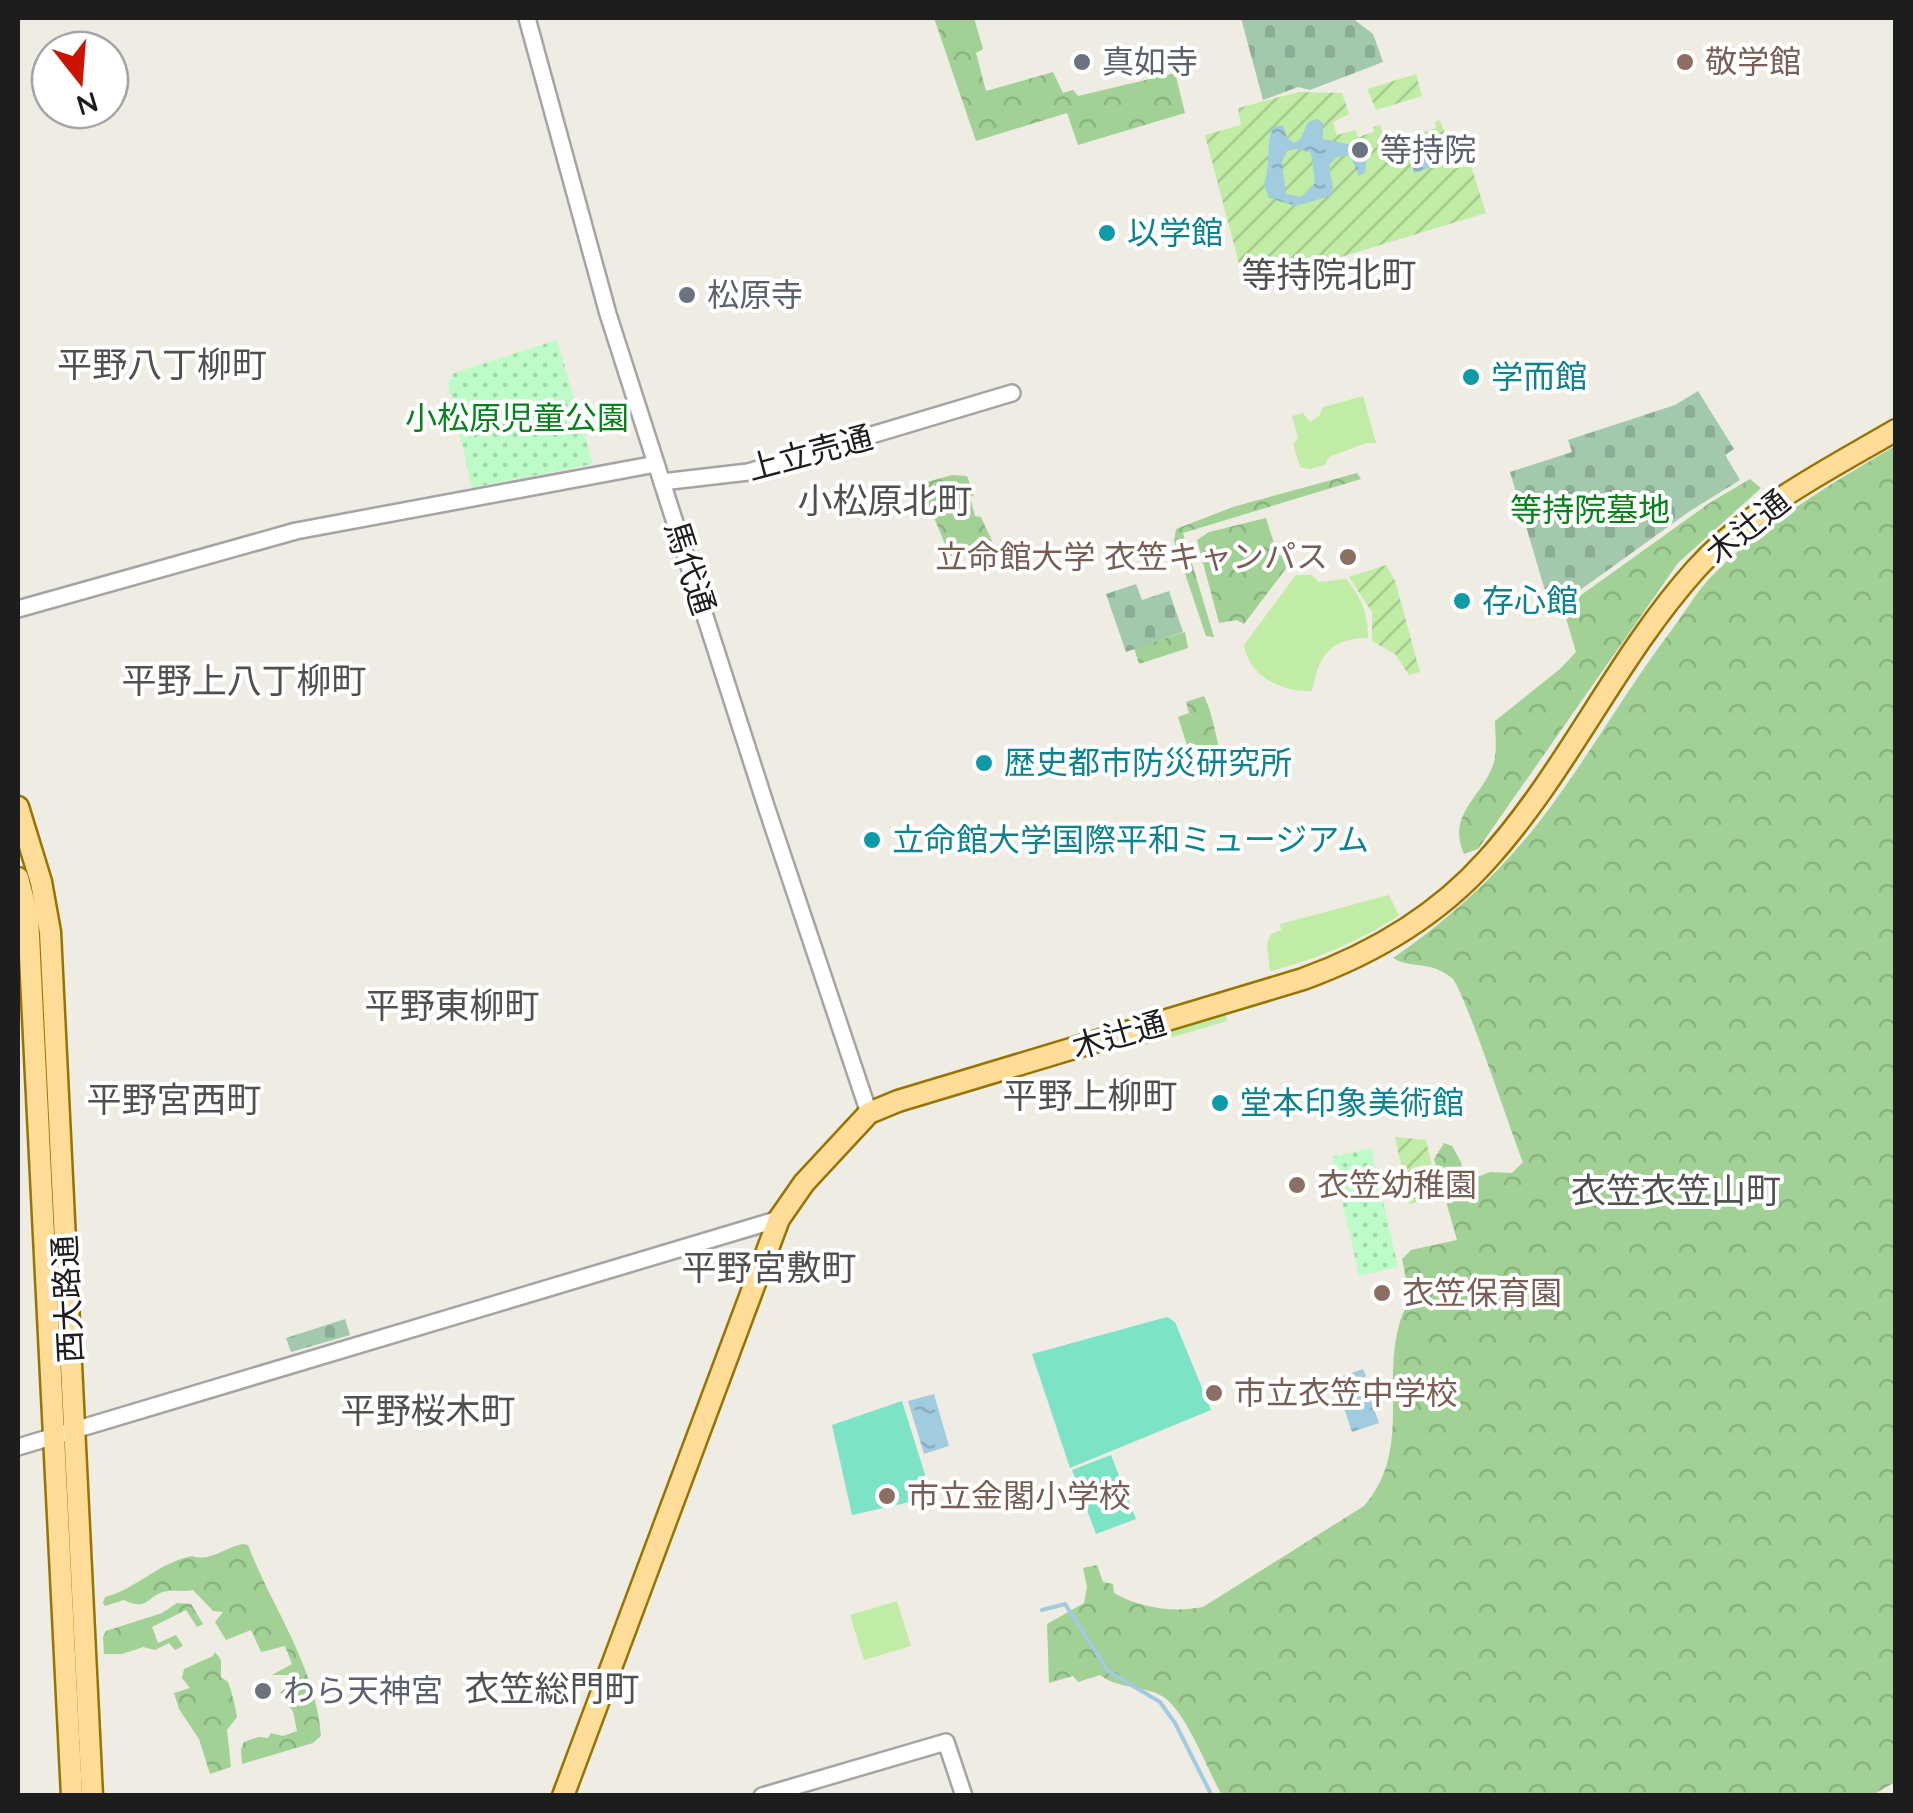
<svg xmlns="http://www.w3.org/2000/svg" width="1913" height="1813" viewBox="0 0 1913 1813" font-family="Quicksand,'Noto Sans JP',sans-serif">
<style>
.grass{fill:#c1eca6}
.forest{fill:url(#forest-crowns)}
.cemetery{fill:url(#cemetery-stones)}
.park{fill:url(#park-dots)}
.garden{fill:url(#garden-furrows)}
.pitch{fill:#7ce3c6}
.water{fill:url(#water-ripples);fill-rule:evenodd}
.lines{fill:none;stroke-linecap:round;stroke-linejoin:round}
.stream{stroke:#a1cbdf;stroke-width:4}
.tertiary-casing{stroke:#a4a4a4;stroke-width:20}
.primary-casing{stroke:#977400;stroke-width:25}
.tertiary{stroke:#fff;stroke-width:15}
.primary{stroke:#ffdd98;stroke-width:20}
.worship-dot{fill:#6b7280;stroke:#fff;stroke-width:4}
.education-dot{fill:#8d6e63;stroke:#fff;stroke-width:4}
.culture-dot{fill:#0f9aa8;stroke:#fff;stroke-width:4}
.labels{text-anchor:middle;stroke-width:8;stroke-linejoin:round;paint-order:stroke}
.worship-label{font-size:32px;fill:#5b616d;stroke:#fff;text-anchor:start}
.education-label{font-size:32px;fill:#785e54;stroke:#fff;text-anchor:start}
.culture-label{font-size:32px;fill:#0d838f;stroke:#fff;text-anchor:start}
.park-label{font-size:32px;fill:#06811d;stroke:#fff}
.street-label{font-size:32px;fill:#1d1d1d;stroke:#fff}
.neighbourhood-label{font-size:35px;fill:#505050;stroke:#fff}
</style>
<defs>
<pattern id="forest-crowns" width="20" height="18" patternUnits="userSpaceOnUse" patternTransform="scale(2.5)"><rect width="20" height="18" fill="#a1d195"/><path d="M2 6a3 3 0 1 1 6 0M12 15a3 3 0 1 1 6 0" fill="none" stroke="#8ab380"/></pattern>
<pattern id="cemetery-stones" width="16" height="16" patternUnits="userSpaceOnUse" patternTransform="scale(2.5)"><rect width="16" height="16" fill="#a3c9ac"/><path d="M2 7V4a2 2 0 0 1 4 0v3zM10 15v-3a2 2 0 0 1 4 0v3z" fill="#8cac94"/></pattern>
<pattern id="park-dots" width="8" height="8" patternUnits="userSpaceOnUse" patternTransform="scale(2.5)"><rect width="8" height="8" fill="#bdfcc8"/><path d="M2 2h.1M6 6h.1" fill="none" stroke="#a2d8ab" stroke-width="1.8" stroke-linecap="round"/></pattern>
<pattern id="garden-furrows" width="10" height="10" patternUnits="userSpaceOnUse" patternTransform="scale(2.5)"><rect width="10" height="10" fill="#c1eca6"/><path d="M-1 1l2-2M0 10L10 0M9 11l2-2" fill="none" stroke="#a5ca8e"/></pattern>
<pattern id="water-ripples" width="26" height="14" patternUnits="userSpaceOnUse" patternTransform="scale(2.5)"><rect width="26" height="14" fill="#a1cbdf"/><path d="M2 4q2-2 4 0t4 0M15 11q2-2 4 0t4 0" fill="none" stroke="#8aaebf"/></pattern>
</defs>
<rect width="100%" height="100%" fill="#efece3"/>
<g class="grass">
<polygon points="1363,396 1376,443 1366,443 1329,457 1325,465 1310,469 1300,467 1293,444 1298,438 1292,416 1303,413 1310,422 1319,416 1323,407"/>
<path d="M 1296,575 L 1311,575 L 1319,582 L 1346,579 C 1362,598 1368,614 1368,638 C 1329,639 1319,655 1312,691 C 1282,692 1249,677 1244,645 Z"/>
<path d="M 1389,895 L 1399,916 C 1356,942 1318,959 1270,971 L 1267,944 L 1271,934 L 1281,930 L 1280,924 Z"/>
<polygon points="1225,1014 1227,1021 1146,1045 1142,1040"/>
<polygon points="897,1601 911,1646 864,1660 850,1615"/>
</g>
<g class="forest">
<polygon points="934,18 974,18 983,49 976,53 986,91 1053,72 1063,93 1073,90 1078,96 1175,73 1185,113 1078,145 1067,113 976,141"/>
<path d="M 1895,446 L 1895,1782 L 1871,1796 L 1222,1795 C 1207,1770 1185,1707 1160,1695 C 1140,1685 1119,1689 1100,1675 L 1078,1682 L 1073,1676 L 1049,1683 L 1047,1624 L 1084,1603 L 1087,1587 L 1083,1568 L 1097,1565 L 1103,1582 L 1113,1584 L 1114,1593 C 1140,1608 1174,1613 1203,1607 L 1364,1506 C 1418,1444 1372,1368 1410,1298 L 1402,1259 L 1411,1250 L 1457,1240 L 1434,1159 L 1444,1143 L 1452,1146 L 1461,1162 L 1465,1182 L 1490,1172 L 1512,1173 L 1523,1162 C 1513,1137 1463,987 1452,978 C 1430,960 1410,969 1393,958 C 1449,920 1502,871 1543,817 C 1589,756 1627,689 1673,628 C 1685,612 1696,593 1709,579 C 1762,524 1831,484 1895,446 Z"/>
<polygon points="1357,473 1361,479 1183,533 1214,637 1206,636 1174,541 1176,529 1233,507"/>
<polygon points="952,475 967,476 974,495 970,497 975,516 981,517 992,541 950,556 920,484"/>
<path d="M 1750,479 L 1761,488 L 1678,563 L 1478,849 L 1464,854 C 1447,816 1479,799 1492,768 C 1498,755 1495,735 1495,721 L 1560,669 L 1576,652 L 1563,608 L 1711,502 Z"/>
<polygon points="1266,518 1277,553 1291,562 1244,624 1237,620 1219,623 1197,540 1209,532"/>
<polygon points="1185,632 1188,648 1139,664 1134,648"/>
<path d="M 1204,696 C 1214,717 1215,736 1222,758 L 1193,764 L 1178,717 L 1189,713 L 1186,702 Z"/>
<path d="M 242,1544 L 248,1545 C 272,1608 316,1667 321,1736 L 313,1743 L 242,1764 L 241,1749 L 244,1742 L 258,1737 L 268,1738 L 271,1733 L 283,1736 L 297,1731 L 293,1712 L 280,1692 L 291,1685 L 288,1675 L 272,1675 L 292,1664 L 285,1646 L 261,1652 L 251,1630 L 226,1640 L 215,1622 L 223,1612 L 213,1611 L 193,1590 C 183,1592 177,1590 168,1591 C 148,1593 149,1613 124,1600 L 105,1606 L 103,1603 L 105,1597 C 137,1589 157,1563 192,1556 C 209,1562 223,1549 242,1544 Z"/>
<polygon points="177,1603 191,1604 203,1624 197,1627 186,1610 152,1627 158,1643 176,1635 183,1646 175,1650 169,1643 155,1650 143,1647 122,1654 104,1654 103,1637 106,1631 162,1613"/>
<path d="M 215,1652 L 221,1660 L 221,1677 L 228,1682 C 231,1689 236,1709 237,1717 L 227,1730 L 231,1767 L 210,1774 L 199,1739 L 179,1709 L 174,1693 L 190,1688 L 182,1678 L 184,1669 L 213,1656 Z"/>
</g>
<g class="cemetery">
<polygon points="1241,18 1352,18 1373,34 1383,62 1310,90 1298,87 1263,100"/>
<polygon points="1698,391 1734,449 1725,455 1740,480 1690,511 1551,611 1510,472 1572,452 1568,440 1675,405"/>
<polygon points="1136,584 1142,600 1169,591 1183,632 1126,652 1106,594"/>
<polygon points="345,1319 350,1335 291,1352 286,1338"/>
</g>
<g class="park">
<polygon points="557,340 593,464 472,488 448,383 454,373"/>
<polygon points="1371,1148 1398,1267 1359,1276 1332,1157"/>
</g>
<g class="garden">
<polygon points="1416,74 1422,96 1376,110 1367,89"/>
<polygon points="1299,92 1342,93 1349,114 1333,122 1337,135 1355,130 1358,137 1374,132 1373,127 1380,125 1387,144 1436,128 1435,122 1440,120 1457,168 1471,166 1486,213 1245,286 1205,135 1241,125 1238,108"/>
<polygon points="1386,565 1395,581 1420,672 1409,675 1395,654 1372,641 1372,612 1349,577"/>
<polygon points="1395,1137 1426,1140 1439,1197 1409,1204"/>
</g>
<g class="pitch">
<polygon points="1167,1317 1175,1322 1211,1410 1070,1468 1032,1354"/>
<polygon points="902,1401 932,1497 852,1515 832,1425"/>
<polygon points="1111,1455 1136,1519 1096,1534 1072,1470"/>
</g>
<g class="water">
<path d="M 1317,119 L 1323,123 L 1323,139 L 1362,147 L 1367,155 L 1365,173 L 1359,176 L 1350,155 L 1337,157 L 1329,165 L 1333,189 L 1330,196 L 1296,206 L 1269,198 L 1264,185 C 1271,166 1265,146 1273,127 L 1283,125 L 1287,138 L 1294,143 L 1301,138 L 1308,122 ZM 1296,149 L 1311,153 L 1315,183 L 1302,197 L 1286,194 L 1282,162 L 1287,151 Z"/>
<polygon points="1436,135 1446,149 1447,162 1414,173 1408,149"/>
<polygon points="1363,1369 1366,1376 1363,1378 1379,1423 1352,1432 1334,1379"/>
<polygon points="934,1394 949,1446 924,1454 908,1401"/>
</g>
<g class="lines">
<polyline class="stream" points="1042,1610 1065,1604 1108,1671 1160,1702 1175,1723 1212,1796"/>
<defs>
<g id="tertiary">
<polyline points="527,18 608,314 766,806 869,1113"/>
<polyline points="662,482 748,472 1012,393"/>
<polyline points="18,609 296,531 656,464"/>
<polyline points="18,1447 779,1219"/>
<polyline points="762,1796 946,1742 964,1796"/>
</g>
<g id="primary">
<polyline points="18,807 41,882 50,932 92,1796"/>
<polyline points="18,878 28,916 72,1796"/>
<path d="M 563,1796 L 779,1219 L 804,1183 L 869,1113 L 898,1101 L 1303,979 C 1372,954 1437,916 1487,860 C 1567,772 1616,658 1696,569 C 1751,508 1826,471 1896,430"/>
</g>
</defs>
<use href="#tertiary" class="tertiary-casing"/>
<use href="#primary" class="primary-casing"/>
<use href="#tertiary" class="tertiary"/>
<use href="#primary" class="primary"/>
</g>
<g class="worship-dot">
<circle cx="1082" cy="62" r="10"/>
<circle cx="1360" cy="150" r="10"/>
<circle cx="687" cy="295" r="10"/>
<circle cx="263" cy="1691" r="10"/>
</g>
<g class="education-dot">
<circle cx="1685" cy="62" r="10"/>
<circle cx="1348" cy="557" r="10"/>
<circle cx="1297" cy="1185" r="10"/>
<circle cx="1382" cy="1293" r="10"/>
<circle cx="1214" cy="1393" r="10"/>
<circle cx="887" cy="1496" r="10"/>
</g>
<g class="culture-dot">
<circle cx="1107" cy="233" r="10"/>
<circle cx="1471" cy="377" r="10"/>
<circle cx="1462" cy="601" r="10"/>
<circle cx="984" cy="763" r="10"/>
<circle cx="872" cy="840" r="10"/>
<circle cx="1220" cy="1103" r="10"/>
</g>
<g class="labels">
<g class="worship-label">
<text x="1102" y="73">真如寺</text>
<text x="1380" y="161">等持院</text>
<text x="707" y="306">松原寺</text>
<text x="283" y="1702">わら天神宮</text>
</g>
<g class="education-label">
<text x="1705" y="73">敬学館</text>
<text x="1328" y="568" text-anchor="end">立命館大学 衣笠キャンパス</text>
<text x="1317" y="1196">衣笠幼稚園</text>
<text x="1402" y="1304">衣笠保育園</text>
<text x="1234" y="1404">市立衣笠中学校</text>
<text x="907" y="1507">市立金閣小学校</text>
</g>
<g class="culture-label">
<text x="1127" y="244">以学館</text>
<text x="1491" y="388">学而館</text>
<text x="1482" y="612">存心館</text>
<text x="1004" y="774">歴史都市防災研究所</text>
<text x="892" y="851">立命館大学国際平和ミュージアム</text>
<text x="1240" y="1114">堂本印象美術館</text>
</g>
<g class="park-label">
<text x="517" y="429">小松原児童公園</text>
<text x="1590" y="521">等持院墓地</text>
</g>
<g class="street-label">
<text transform="translate(810 453) rotate(-15)" y="11">上立売通</text>
<text transform="translate(1748 527) rotate(-39)" y="11">木辻通</text>
<text transform="translate(690 568) rotate(72)" y="11">馬代通</text>
<text transform="translate(1119 1035) rotate(-16)" y="11">木辻通</text>
<text transform="translate(68 1299) rotate(-93)" y="11">西大路通</text>
</g>
<g class="neighbourhood-label">
<text x="1329" y="287">等持院北町</text>
<text x="162" y="377">平野八丁柳町</text>
<text x="885" y="513">小松原北町</text>
<text x="244" y="693">平野上八丁柳町</text>
<text x="452" y="1018">平野東柳町</text>
<text x="1090" y="1108">平野上柳町</text>
<text x="174" y="1112">平野宮西町</text>
<text x="1676" y="1203">衣笠衣笠山町</text>
<text x="769" y="1280">平野宮敷町</text>
<text x="428" y="1423">平野桜木町</text>
<text x="552" y="1701">衣笠総門町</text>
</g>
</g>
<rect width="1913" height="1813" fill="none" stroke="#1d1d1d" stroke-width="40"/>
<g transform="translate(80 80) rotate(163)"><circle r="48" fill="#ffffff" stroke="#a5a5a5" stroke-width="2.5"/>
<path d="M0-8L18 38L0 25L-18 38Z" fill="#cb1500"/>
<text y="-15" font-size="28" font-weight="bold" text-anchor="middle" fill="#1d1d1d">N</text>
</g>
</svg>
